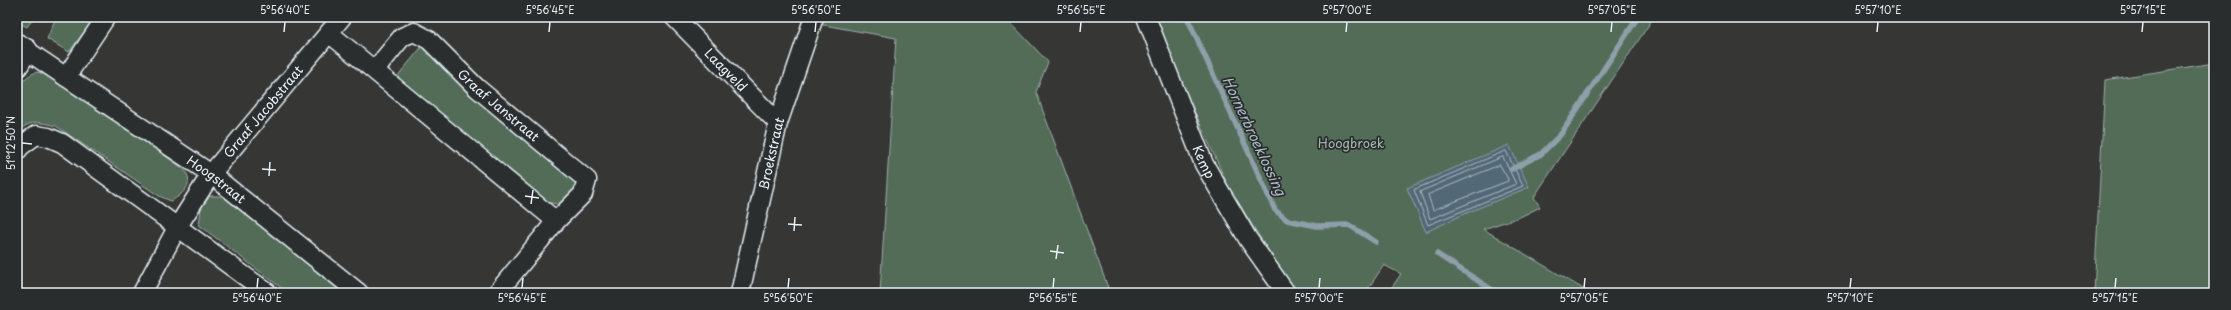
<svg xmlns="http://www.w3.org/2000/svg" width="2231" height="310" viewBox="0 0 2231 310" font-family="'Playpen Sans',sans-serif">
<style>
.green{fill:#536c59;stroke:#9eaea8}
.water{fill:#526876;stroke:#8e9faa}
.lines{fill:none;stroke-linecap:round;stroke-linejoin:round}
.shore{stroke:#acbac4;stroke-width:1}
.stream{stroke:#8e9faa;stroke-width:5.5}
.minor-casing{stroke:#e8f1f8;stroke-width:21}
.tertiary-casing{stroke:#e8f1f8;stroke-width:25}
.minor{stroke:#2a2d2e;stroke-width:18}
.tertiary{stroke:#2a2d2e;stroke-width:22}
.ticks{fill:none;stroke:#e8f1f8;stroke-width:1.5}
.labels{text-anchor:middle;stroke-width:3.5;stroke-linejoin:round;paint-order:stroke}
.street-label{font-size:13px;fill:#e8f1f8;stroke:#2a2d2e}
.park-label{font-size:13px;fill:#a5b5b0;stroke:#2a2d2e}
.water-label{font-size:14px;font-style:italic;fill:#acbac4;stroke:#2a2d2e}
.neatline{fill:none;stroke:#e8f1f8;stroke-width:1.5}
.ticks-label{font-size:10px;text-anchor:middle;fill:#e8f1f8}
</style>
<rect width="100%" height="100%" fill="#363735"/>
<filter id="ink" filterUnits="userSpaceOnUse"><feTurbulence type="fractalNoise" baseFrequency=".025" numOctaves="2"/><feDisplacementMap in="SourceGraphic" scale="8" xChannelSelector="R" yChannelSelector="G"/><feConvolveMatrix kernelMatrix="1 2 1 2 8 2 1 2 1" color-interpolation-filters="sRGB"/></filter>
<g filter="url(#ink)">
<g class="green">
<polygon points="17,17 34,17 27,27 17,22"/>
<polygon points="56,17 95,17 69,52 47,39"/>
<polygon points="821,17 1005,17 1048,62 1036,92 1110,293 880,293 896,38 818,24"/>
<polygon points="1155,17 1654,17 1534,197 1540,207 1520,217 1483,229 1590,293 1388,293 1401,274 1384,265 1365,293 1298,293 1268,250 1229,188 1187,95"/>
<polygon points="424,44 578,179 580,187 561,205 547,202 396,78"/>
<polygon points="2214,63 2214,293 2094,293 2105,80"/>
<path d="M 37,72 L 50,76 L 184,169 C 195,183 184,194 171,201 L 159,196 L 56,126 C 40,122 28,119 17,134 C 17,112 10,80 37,72 Z"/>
<polygon points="210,196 223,196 347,293 288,293 199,225 201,208"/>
</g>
<polygon class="water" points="1509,145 1529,187 1462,215 1426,232 1407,188"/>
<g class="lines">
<g class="shore">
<polygon points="1506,151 1523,186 1428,225 1414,190"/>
<polygon points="1503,157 1516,184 1430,219 1420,192"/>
<polygon points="1500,165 1508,179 1508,181 1433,210 1428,195"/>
</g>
<g class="stream">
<polyline points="1187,17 1275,210 1287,220 1317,226 1349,225 1376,242"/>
<polyline points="1512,169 1541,154 1561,134 1638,17"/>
<polyline points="1437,254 1497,293"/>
</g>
<defs>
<g id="minor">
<path id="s1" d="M 674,17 L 778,123"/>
<path id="s2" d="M 1146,17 L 1204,164 L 1248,239 L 1286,293"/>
<polyline points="329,33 556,221"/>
<polyline points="26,50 66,77 106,17"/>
<path id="s3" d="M 375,70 L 402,37 L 414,32 L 429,40 L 477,88 L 587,180 L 583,194 L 556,221 L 497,293"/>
<path id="s4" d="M 66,77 L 211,174 L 359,293"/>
<polyline points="17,151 21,146 36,135 48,137 62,143 268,293"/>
<path id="s5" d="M 142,293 L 178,226 L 211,174 L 342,17"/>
<path id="s6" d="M 740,293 L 778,123 L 814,17"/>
</g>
<polyline id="tertiary" points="17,45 26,50 17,65"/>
</defs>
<use href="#minor" class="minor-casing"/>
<use href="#tertiary" class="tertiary-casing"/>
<use href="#minor" class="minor"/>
<use href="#tertiary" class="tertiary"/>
</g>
</g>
<path class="ticks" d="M 284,32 L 285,22M 549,32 L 550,22M 815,32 L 816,22M 1080,32 L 1081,22M 1346,32 L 1347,22M 1611,32 L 1612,22M 1877,32 L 1878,22M 2142,32 L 2143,22M 22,143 L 32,144M 262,169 L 276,170M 269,176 L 270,162M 525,196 L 539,198M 531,204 L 533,190M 788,224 L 802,225M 794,231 L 795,217M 1050,251 L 1064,253M 1056,259 L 1058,245M 257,288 L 258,278M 522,288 L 523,278M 788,288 L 789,278M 1053,288 L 1054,278M 1319,288 L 1320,278M 1584,288 L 1585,278M 1850,288 L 1851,278M 2115,288 L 2116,278"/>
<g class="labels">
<g class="street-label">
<text dy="5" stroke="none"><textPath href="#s1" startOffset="74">Laagveld</textPath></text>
<text dy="5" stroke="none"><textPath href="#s3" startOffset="168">Graaf Janstraat</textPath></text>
<text dy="5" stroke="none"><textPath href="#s5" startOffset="219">Graaf Jacobstraat</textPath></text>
<text dy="5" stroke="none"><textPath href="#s6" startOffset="143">Broekstraat</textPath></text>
<text dy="5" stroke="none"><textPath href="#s2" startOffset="156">Kemp</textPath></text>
<text dy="5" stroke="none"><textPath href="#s4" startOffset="182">Hoogstraat</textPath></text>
</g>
<g class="park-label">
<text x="1351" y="148">Hoogbroek</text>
</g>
<g class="water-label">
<text transform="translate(1254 136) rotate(65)" y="5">Hornerbroeklossing</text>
</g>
</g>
<rect width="2231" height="310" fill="none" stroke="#2a2d2e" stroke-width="44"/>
<rect x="22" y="22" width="2187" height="266" class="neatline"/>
<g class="ticks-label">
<text x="285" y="14">5°56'40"E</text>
<text x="550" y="14">5°56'45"E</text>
<text x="816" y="14">5°56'50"E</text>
<text x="1081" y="14">5°56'55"E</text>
<text x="1347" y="14">5°57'00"E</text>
<text x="1612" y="14">5°57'05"E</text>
<text x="1878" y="14">5°57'10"E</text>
<text x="2143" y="14">5°57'15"E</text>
<text transform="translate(11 143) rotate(-90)" y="4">51°12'50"N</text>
<text x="257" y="302">5°56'40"E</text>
<text x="522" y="302">5°56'45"E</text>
<text x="788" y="302">5°56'50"E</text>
<text x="1053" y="302">5°56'55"E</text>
<text x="1319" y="302">5°57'00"E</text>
<text x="1584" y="302">5°57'05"E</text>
<text x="1850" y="302">5°57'10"E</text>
<text x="2115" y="302">5°57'15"E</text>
</g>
</svg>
